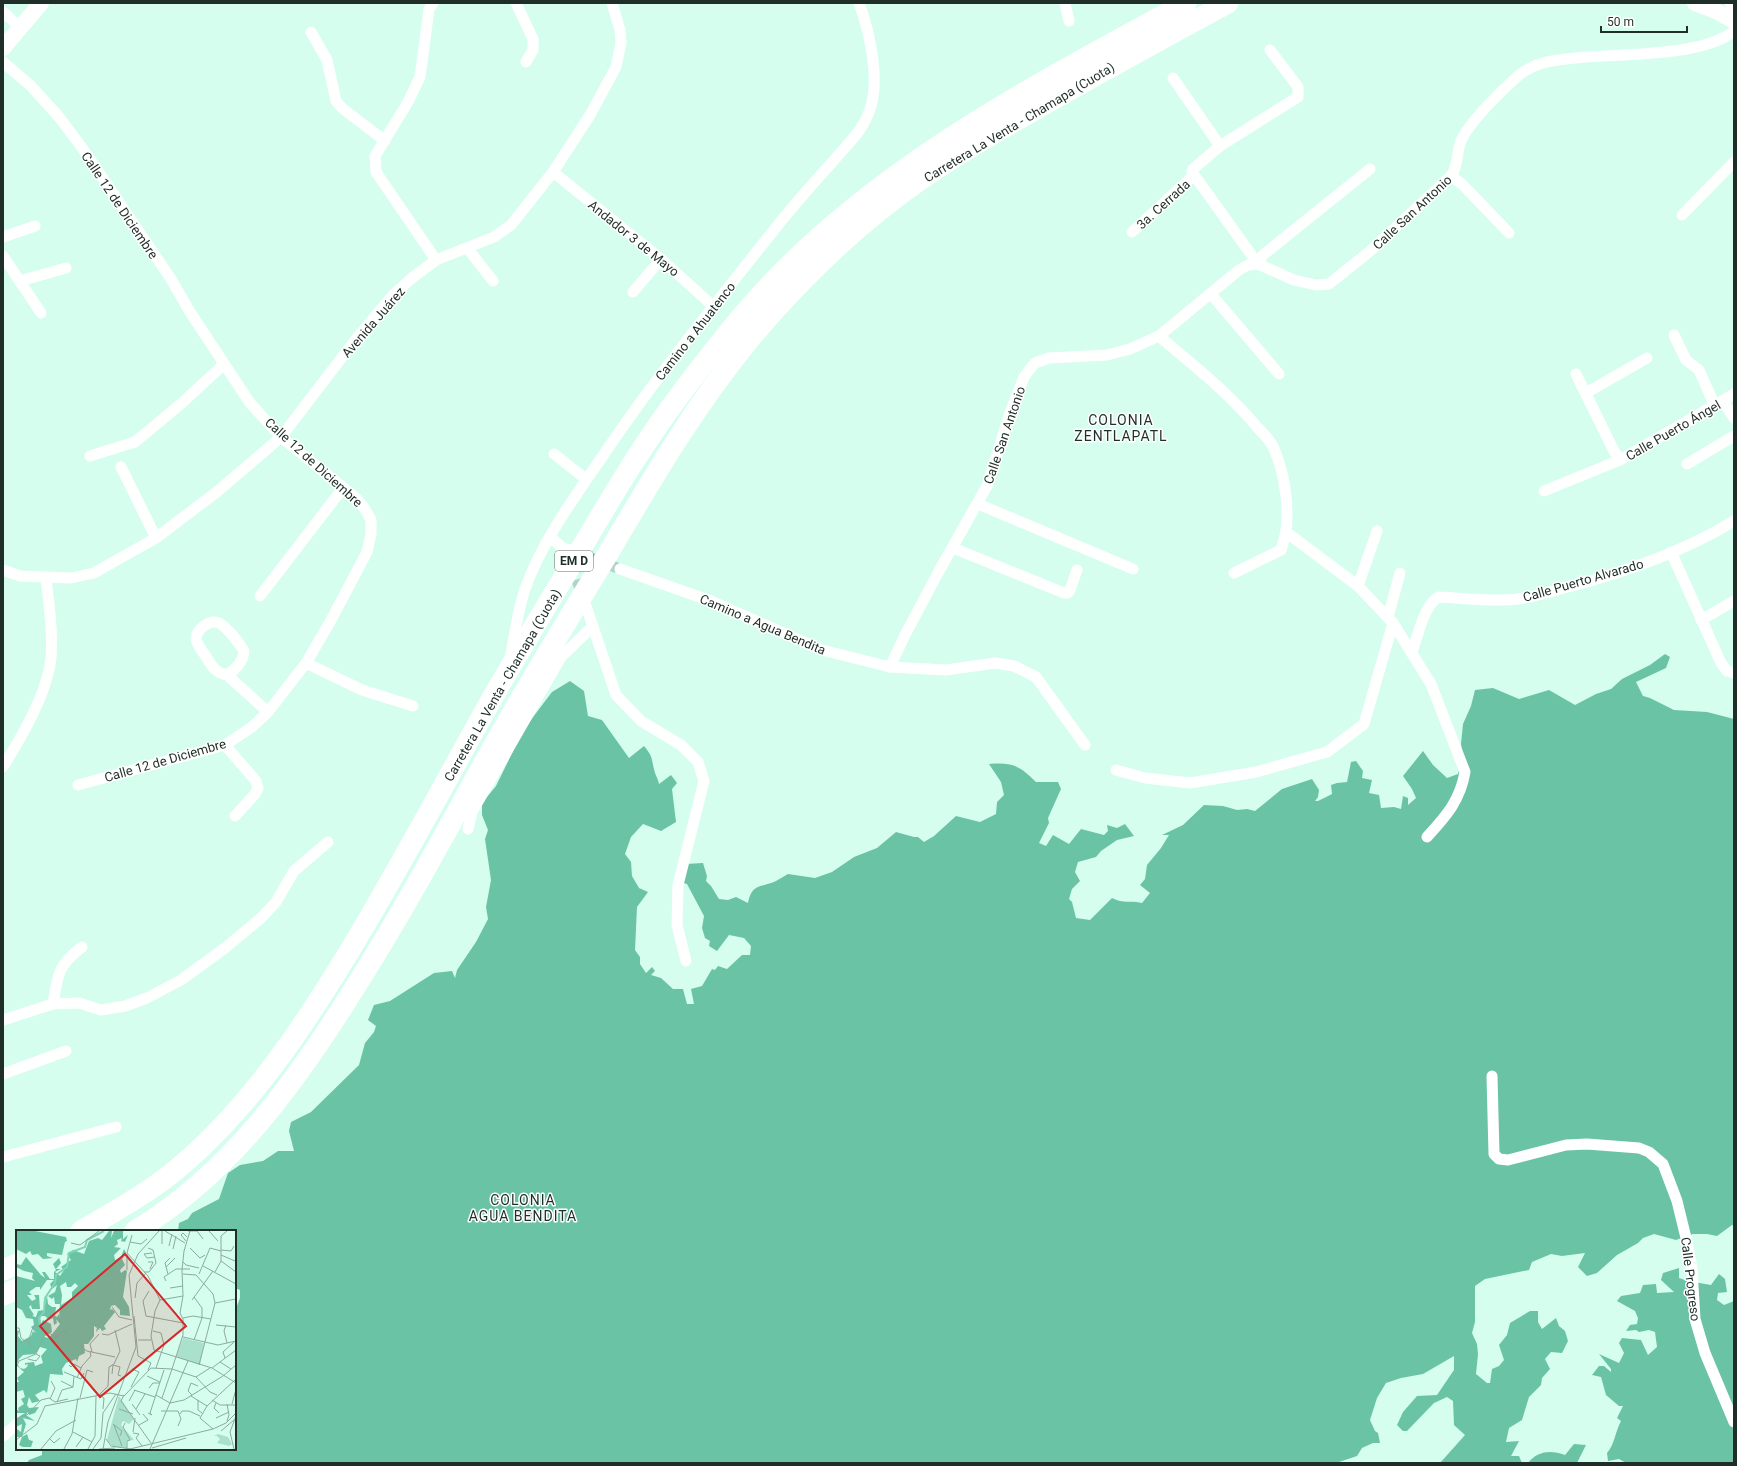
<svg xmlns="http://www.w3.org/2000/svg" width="1737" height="1466" viewBox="0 0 1737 1466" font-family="Roboto,sans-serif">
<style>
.forest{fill:#6bc3a5}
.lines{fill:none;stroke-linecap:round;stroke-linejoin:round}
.street-tunnel{stroke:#b1d4c7;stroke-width:11;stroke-dasharray:11 5.5;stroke-linecap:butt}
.street{stroke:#fff;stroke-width:11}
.secondary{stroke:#fff;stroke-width:16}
.highway{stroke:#fff;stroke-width:21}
.labels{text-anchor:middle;stroke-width:3;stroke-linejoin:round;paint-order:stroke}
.shield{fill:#fff;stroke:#626d69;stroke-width:1}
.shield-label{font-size:12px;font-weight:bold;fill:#1f2e29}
.street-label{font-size:13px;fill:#1f2e29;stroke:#fff}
.neighbourhood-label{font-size:14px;letter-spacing:1px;fill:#1f2e29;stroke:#fff}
.inset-river{fill:none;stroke:#7dd5b6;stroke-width:2}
.inset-road{fill:none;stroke:#8cab9f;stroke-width:1}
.view{fill:#d62828;fill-opacity:0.15;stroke:#d62828;stroke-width:2}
.inset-edge{fill:none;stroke:#1f2e29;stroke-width:2}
</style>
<rect width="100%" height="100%" fill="#d5feee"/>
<g class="forest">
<path d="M 1665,654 L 1670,657 L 1666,668 L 1636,682 L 1643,696 L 1650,698 L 1674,710 L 1707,712 L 1734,719 L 1734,1226 L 1732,1225 L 1717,1236 L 1707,1234 L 1693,1234 L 1676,1240 L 1654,1234 L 1643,1238 L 1638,1243 L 1617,1255 L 1597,1273 L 1587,1276 L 1578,1267 L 1585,1253 L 1562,1256 L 1551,1254 L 1532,1262 L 1529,1270 L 1485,1279 L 1475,1286 L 1475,1322 L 1472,1333 L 1477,1344 L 1478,1354 L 1476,1374 L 1487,1383 L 1490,1383 L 1492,1369 L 1499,1366 L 1504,1360 L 1499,1345 L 1507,1335 L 1510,1323 L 1530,1311 L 1538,1311 L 1538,1322 L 1542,1329 L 1556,1318 L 1559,1326 L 1565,1331 L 1568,1341 L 1562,1353 L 1551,1352 L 1545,1359 L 1550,1369 L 1542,1378 L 1541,1385 L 1529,1397 L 1522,1420 L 1509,1428 L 1506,1442 L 1519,1441 L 1511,1456 L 1519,1456 L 1522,1463 L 1440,1463 L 1465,1435 L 1454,1425 L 1453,1401 L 1447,1397 L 1434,1403 L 1407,1431 L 1403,1431 L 1397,1425 L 1403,1412 L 1417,1396 L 1437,1395 L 1454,1370 L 1454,1356 L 1423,1374 L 1401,1378 L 1386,1383 L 1377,1398 L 1370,1420 L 1375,1431 L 1378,1433 L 1380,1443 L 1373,1443 L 1362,1448 L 1357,1456 L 1336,1463 L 27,1463 L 29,1460 L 42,1455 L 42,1449 L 235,1449 L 235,1311 L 240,1298 L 240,1290 L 235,1288 L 235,1231 L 178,1231 L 179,1223 L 188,1219 L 192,1213 L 219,1199 L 228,1173 L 240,1165 L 263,1161 L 278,1151 L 294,1151 L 289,1131 L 291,1122 L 311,1112 L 359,1065 L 365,1043 L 374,1032 L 376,1026 L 368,1020 L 374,1005 L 390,1001 L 434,973 L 452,971 L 455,978 L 457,970 L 476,942 L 488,919 L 486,907 L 491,880 L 485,839 L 488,830 L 482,815 L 482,803 L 496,786 L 524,729 L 552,692 L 570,681 L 584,691 L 588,716 L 602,720 L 629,758 L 644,746 C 653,757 651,757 654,769 C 655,775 658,778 659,784 L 671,775 L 677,783 L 672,789 L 676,822 L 661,831 L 643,824 L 631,837 L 625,854 L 631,862 L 632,876 L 639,888 L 648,892 L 637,907 L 635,950 L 640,957 L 640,964 L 646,973 L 652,967 L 655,971 L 651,975 L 661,978 L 673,989 L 683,989 L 687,1004 L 694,1004 L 691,989 L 702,986 L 712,969 L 715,970 L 718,966 L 727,969 L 742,955 L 750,955 L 751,946 L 744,938 L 729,935 L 717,951 L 709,946 L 710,941 L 705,938 L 702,928 L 704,916 L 687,884 L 680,882 L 686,864 L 703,863 L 707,876 L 706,881 L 711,886 L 719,899 L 728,900 L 736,897 L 748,903 C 752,883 761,888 776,881 C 780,879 784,876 788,874 L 815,878 L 832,872 L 854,857 L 877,848 L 896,832 L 914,837 L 918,837 L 924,842 L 934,836 L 956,816 L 980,822 L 996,814 L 997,802 L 1004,795 L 1001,782 L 989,764 C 1013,762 1020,766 1036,782 L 1058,782 L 1061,789 L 1048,818 L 1049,823 L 1039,843 L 1046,846 L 1053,835 L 1069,844 L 1081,829 L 1104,835 L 1108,831 L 1107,825 L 1117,828 L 1125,824 L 1134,836 L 1117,840 L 1101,851 L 1096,857 L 1078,862 L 1075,872 L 1080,881 L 1072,889 L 1069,899 L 1072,902 L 1076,918 L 1090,920 L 1112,898 C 1123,904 1131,900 1142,903 L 1150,893 L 1140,885 L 1145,879 L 1147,865 L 1161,848 L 1169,835 L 1162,835 L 1183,825 L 1204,805 L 1223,806 L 1237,810 L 1247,809 L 1255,811 L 1282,789 L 1312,779 L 1319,790 L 1318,797 L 1315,801 L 1318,801 L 1332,794 L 1331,785 L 1337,783 L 1347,782 L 1351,762 L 1356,761 L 1363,771 L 1362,778 L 1372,780 L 1369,793 L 1379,795 L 1381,808 L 1394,807 L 1401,809 L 1403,796 L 1408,798 L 1408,805 L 1416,798 L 1412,789 L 1403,776 L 1423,751 L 1433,765 L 1447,778 L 1458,774 L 1463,758 L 1461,744 L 1463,724 L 1471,706 L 1475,690 L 1493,688 L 1519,699 L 1549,690 L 1575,705 L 1596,694 L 1611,689 L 1622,679 L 1650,665 Z"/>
<path d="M 1679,1268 L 1679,1278 L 1688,1281 L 1711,1285 L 1719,1274 L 1725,1279 L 1727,1292 L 1718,1293 L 1717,1300 L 1724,1305 L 1734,1301 L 1734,1463 L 1626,1463 L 1619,1459 L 1608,1461 L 1607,1453 C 1615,1444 1615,1432 1621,1421 L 1617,1418 L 1623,1406 L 1619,1406 L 1606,1395 L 1601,1377 L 1592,1375 L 1599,1366 L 1604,1366 L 1611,1372 L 1611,1369 L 1599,1354 L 1619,1363 L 1624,1353 L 1619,1343 L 1622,1338 L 1641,1340 L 1648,1355 L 1657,1347 L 1655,1332 L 1649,1330 L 1639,1332 L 1636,1330 L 1626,1331 L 1630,1325 L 1637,1324 L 1638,1318 L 1635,1311 L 1617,1301 L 1621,1296 L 1640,1293 L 1643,1285 L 1656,1284 L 1657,1293 L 1674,1292 L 1661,1280 L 1663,1273 Z"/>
<path d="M 1574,1444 L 1586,1445 L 1577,1463 L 1528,1463 C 1538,1450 1552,1450 1565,1455 Z"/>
</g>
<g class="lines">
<g class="street-tunnel">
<polyline points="576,552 620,569"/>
<polyline points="571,564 583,597"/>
</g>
<g class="street">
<polyline points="433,3 429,9 420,77 408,102 375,156 376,172 436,260"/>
<polyline points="516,3 533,39 533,50 526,62"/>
<polyline points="1065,3 1069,21"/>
<polyline points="1730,3 1734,10"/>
<polyline points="3,12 20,27"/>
<polyline points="311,32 327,60 336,101 342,108 385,141"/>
<polyline points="1270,50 1298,87 1298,97 1220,146 1193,169 1192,172 1258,264 1263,255 1370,169"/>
<polyline points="3,62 31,86 59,117 83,149 171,279 190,312 250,403 281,437 356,498 365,509 371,520 371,534 367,552 330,622 306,663 268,712 252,727 225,745 78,785"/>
<polyline points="1173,78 1220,146"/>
<polyline points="553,172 661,259 713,306"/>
<polyline points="1451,176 1462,184 1509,233"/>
<polyline points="1682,215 1734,162"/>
<polyline points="1132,232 1193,176"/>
<polyline points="3,237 35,226"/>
<polyline points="468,249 493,281"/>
<polyline points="3,256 41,313"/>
<polyline points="20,281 66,268"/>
<polyline points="633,292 661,259"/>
<polyline points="1211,294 1279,374"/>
<polyline points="1674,335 1686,360 1699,370 1714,404"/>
<path d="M 1159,336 C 1193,365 1228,392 1257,427 C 1264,434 1272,442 1275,451 C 1285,476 1289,506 1286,532 L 1358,586 L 1393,623 L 1431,684 L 1465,772 C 1460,801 1446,816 1427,837"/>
<polyline points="1576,374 1614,451 1620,460 1734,394"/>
<polyline points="1586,393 1647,358"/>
<polyline points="1723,401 1734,418"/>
<polyline points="554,454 586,479"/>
<polyline points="90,456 135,442 182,403 224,364"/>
<polyline points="1687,464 1734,436"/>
<polyline points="121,467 156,538"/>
<polyline points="1544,491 1620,460"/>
<polyline points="978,504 1133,569"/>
<polyline points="550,537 563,548 574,551"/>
<polyline points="953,548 1064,593 1068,593 1070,590 1077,570"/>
<polyline points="1671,552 1721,663 1727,671 1734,673"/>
<polyline points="620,569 711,601 822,650 890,667 946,670 995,663 1014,666 1036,677 1085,745"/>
<polyline points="3,570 20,576 71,578 94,573 156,538 218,491 281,437 356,339 393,295 412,278 436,260 494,237 511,225 553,172 590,115 616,67 621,43 620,30 612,3"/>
<polyline points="1234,573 1281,550 1286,532"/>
<polyline points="1358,586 1377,531"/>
<polyline points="260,596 343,488"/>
<polyline points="585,603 616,695 641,721 681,745 698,762 704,781 678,885 677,925 686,961"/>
<polyline points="1388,617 1400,573"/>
<polyline points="1701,620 1734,601"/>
<path d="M 1412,652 C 1418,636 1424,604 1439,597 C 1465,598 1492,602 1518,599 C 1535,597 1552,591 1568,587 C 1626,572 1683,552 1734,521"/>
<path d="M 511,654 C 515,632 518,610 525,589 C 541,544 571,502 598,463 C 655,378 719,299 782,220 C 799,199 817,179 835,159 C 847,145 863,130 869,112 C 881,82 870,33 859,3"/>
<polyline points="306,663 362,690 413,706"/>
<path d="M 890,667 L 905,635 L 939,571 L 987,486 L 1010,413 L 1024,377 L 1030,369 L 1035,363 L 1049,358 L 1107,355 L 1130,349 L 1159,336 L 1239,270 L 1248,265 L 1258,264 L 1294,280 L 1316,285 L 1329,284 L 1369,252 L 1451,176 C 1459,165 1456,153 1461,141 C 1470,121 1502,90 1519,75 C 1538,60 1563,59 1586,57 C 1625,54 1703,56 1734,31"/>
<path d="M 227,675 C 235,670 243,662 244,651 C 239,643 228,628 219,623 C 210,619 196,629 196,639 C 197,645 203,652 207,658 C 212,667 216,673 227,675 L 268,712"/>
<polyline points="225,745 256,781 258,788 255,794 235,816"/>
<path d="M 3,767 C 22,736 47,694 51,658 C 53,632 49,604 46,578"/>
<polyline points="1116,770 1145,778 1190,783 1256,772 1327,752 1364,724 1393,623"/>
<polyline points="468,829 472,812 561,657 593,626"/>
<path d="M 53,1004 C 58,975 57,966 82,947"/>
<polyline points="3,1020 53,1004 79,1003 101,1010 125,1006 147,998 181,980 225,948 261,918 276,902 294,871 328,842"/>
<polyline points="3,1074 66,1051"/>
<polyline points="1492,1076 1494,1154 1499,1159 1508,1160 1566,1145 1587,1144 1639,1148 1649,1152 1663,1164 1677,1201 1688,1246 1692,1269 1695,1319 1705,1353 1734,1422"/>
<polyline points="3,1157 116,1127"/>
<polyline points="3,1436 17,1424"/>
</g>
<g class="secondary">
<polyline points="1695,3 1716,11 1734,21"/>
<polyline points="3,48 41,3"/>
</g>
<g class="highway">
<path d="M 81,1231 C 110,1214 140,1198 167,1177 C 250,1112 312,1015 365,925 C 405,857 443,787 481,718 C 509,668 538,620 567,572 C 599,519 630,464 666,414 C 686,386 707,359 728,333 C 848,182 1020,93 1186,3"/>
<path d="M 135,1231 C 230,1174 296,1082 354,989 C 396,923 434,854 472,785 C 515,706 562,629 609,552 C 652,479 694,407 748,341 C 798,281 856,225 920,180 C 962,151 1006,126 1050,101 C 1109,68 1168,35 1228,3"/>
<polyline points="3,1270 17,1264"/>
<polyline points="3,1295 17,1289"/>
</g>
</g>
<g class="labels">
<rect class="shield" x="555" y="551" width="38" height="20" rx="3"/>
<g class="shield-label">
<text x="574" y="565">EM D</text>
</g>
<g class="street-label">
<text transform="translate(1019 122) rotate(-31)" y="5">Carretera La Venta - Chamapa (Cuota)</text>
<text transform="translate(1163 204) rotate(-42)" y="5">3a. Cerrada</text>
<text transform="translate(120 205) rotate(56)" y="5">Calle 12 de Diciembre</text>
<text transform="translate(1412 212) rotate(-43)" y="5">Calle San Antonio</text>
<text transform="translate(634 238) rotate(39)" y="5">Andador 3 de Mayo</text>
<text transform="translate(373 322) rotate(-49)" y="5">Avenida Juárez</text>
<text transform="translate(695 331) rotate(-52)" y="5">Camino a Ahuatenco</text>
<text transform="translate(1673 430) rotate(-30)" y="5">Calle Puerto Ángel</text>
<text transform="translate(1004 435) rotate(-71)" y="5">Calle San Antonio</text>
<text transform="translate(314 462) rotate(42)" y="5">Calle 12 de Diciembre</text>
<text transform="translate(1583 580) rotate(-16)" y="5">Calle Puerto Alvarado</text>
<text transform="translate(763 624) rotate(23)" y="5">Camino a Agua Bendita</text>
<text transform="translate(502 685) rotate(-60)" y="5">Carretera La Venta - Chamapa (Cuota)</text>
<text transform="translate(165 760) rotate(-16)" y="5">Calle 12 de Diciembre</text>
<text transform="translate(1691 1279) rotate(83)" y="5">Calle Progreso</text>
</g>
<g class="neighbourhood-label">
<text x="1121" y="425">COLONIA<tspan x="1121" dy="16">ZENTLAPATL</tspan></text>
<text x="523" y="1205">COLONIA<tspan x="523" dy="16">AGUA BENDITA</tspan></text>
</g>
</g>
<g transform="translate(16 1230)">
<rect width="220" height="220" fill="#d5feee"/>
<path d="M 167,108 L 188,113 L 184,135 L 160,127 ZM 103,166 L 118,189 L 113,194 L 107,191 L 105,195 L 118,210 L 110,211 L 111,218 L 97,217 L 91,210 ZM 202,204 L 212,207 L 216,214 L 213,216 L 201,213 L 204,209 L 201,206 L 198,206 Z" fill="#aae1cc"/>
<path d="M 0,1 L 19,1 L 50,7 L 51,11 L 49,12 L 46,25 L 31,23 L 31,26 L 37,28 L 27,29 L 22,24 L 16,25 L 14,21 L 10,24 L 0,19 ZM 93,1 L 96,1 L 95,8 L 98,1 L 107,1 L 107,9 L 112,5 L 109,12 L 105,11 L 106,8 L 101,10 L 102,14 L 98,17 L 105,18 L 98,25 L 99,30 L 105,27 L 108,19 L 110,23 L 106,29 L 109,35 L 104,40 L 105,43 L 109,40 L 111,41 L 107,67 L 113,77 L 114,86 L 104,85 L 104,80 L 99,75 L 95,76 L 94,80 L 96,79 L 99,82 L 88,96 L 90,99 L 86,101 L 84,98 L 80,102 L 81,98 L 78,96 L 78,106 L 72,114 L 68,114 L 69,123 L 63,126 L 61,132 L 60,129 L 50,133 L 46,139 L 47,145 L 34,144 L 31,163 L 28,160 L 19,165 L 24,171 L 16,173 L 13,167 L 11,175 L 13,178 L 23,177 L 19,183 L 13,185 L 12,182 L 10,185 L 19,191 L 7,188 L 10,194 L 6,207 L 11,204 L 13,210 L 17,211 L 15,217 L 7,217 L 3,215 L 6,207 L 0,207 L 1,199 L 5,202 L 6,194 L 0,197 L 1,188 L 9,183 L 0,183 L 0,179 L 3,181 L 2,178 L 8,174 L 5,169 L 9,167 L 7,160 L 0,162 L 0,152 L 3,152 L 1,148 L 8,142 L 0,135 L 0,100 L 3,101 L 2,106 L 6,111 L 15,106 L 17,101 L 20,103 L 15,97 L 18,95 L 17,89 L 10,88 L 6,80 L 0,77 L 0,46 L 19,51 L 16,48 L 17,43 L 8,41 L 0,37 L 0,34 L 5,35 L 10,27 L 25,45 L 29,48 L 26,42 L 29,42 L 34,49 L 38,49 L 38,42 L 40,40 L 37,34 L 43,28 L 45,33 L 40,39 L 45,39 L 39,42 L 44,46 L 48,40 L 45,37 L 55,30 L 51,24 L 57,20 L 68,24 L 73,11 L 82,8 L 86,10 ZM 31,50 L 38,50 L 34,54 L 36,59 L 41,55 L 39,62 L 32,66 L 36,69 L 38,67 L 39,74 L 44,74 L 43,89 L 43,84 L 41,87 L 39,86 L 40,77 L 36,77 L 32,74 L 31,65 L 28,80 L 22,81 L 20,87 L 16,86 L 18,85 L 13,77 L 15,75 L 16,79 L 24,79 L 23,65 L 18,65 L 20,69 L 16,71 L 11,65 L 16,65 L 13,62 L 20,57 L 24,57 L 24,60 ZM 50,52 L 51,57 L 55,57 L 59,53 L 62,56 L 56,62 L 56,68 L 45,75 L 46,65 L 44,56 ZM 24,86 L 29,86 L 33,90 L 37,88 L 38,95 L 41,93 L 40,89 L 44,94 L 33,108 L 28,107 L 36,102 L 35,94 L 27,90 L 25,94 ZM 24,117 L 31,119 L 25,126 L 27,133 L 19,136 L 18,132 L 9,133 L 9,135 L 12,134 L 11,137 L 8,139 L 4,138 L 1,134 L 3,129 L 7,125 L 19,124 Z" fill="#6bc3a5" fill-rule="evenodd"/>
<path class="inset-river" d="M 24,95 L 23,88 L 28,82 L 29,68 L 39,53 L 40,45 L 51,37 L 53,23 L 69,17 L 71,10 L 88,1"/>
<path class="inset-road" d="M 149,1 L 169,13M 172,1 L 181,1 L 187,9M 193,1 L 202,11M 116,5 L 111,23 L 132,46 L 144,70M 170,11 L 165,5 L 167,3 L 171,7M 114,12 L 125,14 L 131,9M 55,13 L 64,15 L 83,1M 146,14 L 146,1M 153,16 L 156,4M 174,18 L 184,28 L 189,25M 157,19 L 160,6M 205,20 L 215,21 L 218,16M 136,23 L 128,24 L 131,28 L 139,27M 111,24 L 111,40M 205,25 L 219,31M 205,31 L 220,42M 132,32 L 137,32 L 134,39M 167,32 L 170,35 L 183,38M 187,36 L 220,54M 150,37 L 159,28M 128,42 L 133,42 L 140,33 L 137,20 L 132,18M 199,42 L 205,31 L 205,6 L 211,1M 152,44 L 149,33 L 154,28M 167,44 L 180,45 L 197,64 L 199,73 L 183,135M 183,44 L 194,18 L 205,21M 150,51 L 148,47 L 160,39 L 174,39M 154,58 L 167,56M 133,61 L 127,71 L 130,86 L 167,93M 119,68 L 121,53 L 130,43M 144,70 L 139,81 L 135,106 L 138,120 L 196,138 L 220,153M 144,70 L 167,66M 176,70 L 197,41M 199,73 L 220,69M 96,77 L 103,87 L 116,90M 118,86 L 122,126 L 135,133 L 132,140M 167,88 L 177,86 L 195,89M 200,95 L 220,97M 210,95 L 208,101 L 211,113M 0,98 L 3,98 L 5,108 L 9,111 L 13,109 L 17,97 L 20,96 L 40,107 L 49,101 L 52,105M 137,101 L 145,103 L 148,115 L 140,138M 86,104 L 92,105 L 116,94M 167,107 L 202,115 L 220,111M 122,110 L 135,110M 178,110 L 186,88 L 186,78 L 178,67M 11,111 L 21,122M 65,114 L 66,118 L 71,121 L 99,127M 76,122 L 74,114 L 83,104M 209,128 L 207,122 L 218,112M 12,129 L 20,131 L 24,126 L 20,124M 204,132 L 215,139M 53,135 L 55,137 L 58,134 L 65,138M 0,138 L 3,131 L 20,124 L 28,106M 196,138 L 220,120M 48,142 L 65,149 L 68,143M 96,144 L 97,135 L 104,137 L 102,145 L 105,146M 131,146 L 144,152M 207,146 L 220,135M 180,147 L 194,138M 61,148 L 66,136 L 75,126 L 74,122M 45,151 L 57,157M 115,157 L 123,142 L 116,139M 133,158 L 137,153 L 144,153M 118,160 L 139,167M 108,165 L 105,171 L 135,213M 140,165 L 154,173M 176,165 L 172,161 L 175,153 L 182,156M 175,166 L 191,176 L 220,149M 64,168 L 71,140 L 77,142M 146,168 L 156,139 L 180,147 L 194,162 L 201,165M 34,169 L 39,158 L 35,151M 182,170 L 182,180 L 186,183M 196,170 L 204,175 L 220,175M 113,171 L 119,160M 41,172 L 46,160 L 57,157 L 58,146M 154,173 L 168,170 L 207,146M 200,173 L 198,178 L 203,183M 116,174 L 124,185M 216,174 L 220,159M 191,176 L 184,188 L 197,199M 87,179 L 88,168 L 83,165 L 92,156 L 93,137 L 98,134 L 104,121 L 99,100M 103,179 L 117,184M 120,179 L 129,164M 145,181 L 162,181 L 165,189 L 162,196M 132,183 L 136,185 L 134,183 L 148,140M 164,184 L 166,181 L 173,181 L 184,186M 200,188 L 213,182M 211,191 L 213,185 L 211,174M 0,192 L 5,186 L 11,185 L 25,170 L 33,168 L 39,172 L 52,169M 109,193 L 107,197 L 114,210 L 111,211 L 111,218M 97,194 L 106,201 L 104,206M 98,195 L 106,216M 123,195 L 132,190 L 127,184M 205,201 L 218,190M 57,202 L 76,212M 117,202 L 119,188M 117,203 L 123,204 L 120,208 L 126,216M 33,208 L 38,213 L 44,208M 90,209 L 95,216 L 115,219M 0,210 L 21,194 L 29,176 L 94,163 L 108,166 L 135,138 L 156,139 L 167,105 L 167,89 L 164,83 L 167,66 L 166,40 L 168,21 L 174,1M 60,217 L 67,207M 136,218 L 170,208M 25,219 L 40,201 L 60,190M 48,219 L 56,204 L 62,168M 72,219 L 79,206 L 80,166M 77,219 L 85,208 L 87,183 L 100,164M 83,219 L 99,218M 87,219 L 92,192 L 120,117 L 113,45 L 122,24 L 143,1M 114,219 L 197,199 L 210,193 L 220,183M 134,219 L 172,131M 218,219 L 214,202 L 220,186"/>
<path class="view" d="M 109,24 L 170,96 L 84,167 L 24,96 Z"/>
<rect width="220" height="220" class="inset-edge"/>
</g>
<rect width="1737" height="1466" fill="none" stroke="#1f2e29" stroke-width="8"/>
<path d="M1601 26v6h86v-6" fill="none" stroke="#1f2e29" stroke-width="2"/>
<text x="1607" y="26" font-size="12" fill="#1f2e29" stroke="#ffffff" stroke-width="3" paint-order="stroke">50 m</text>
</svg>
